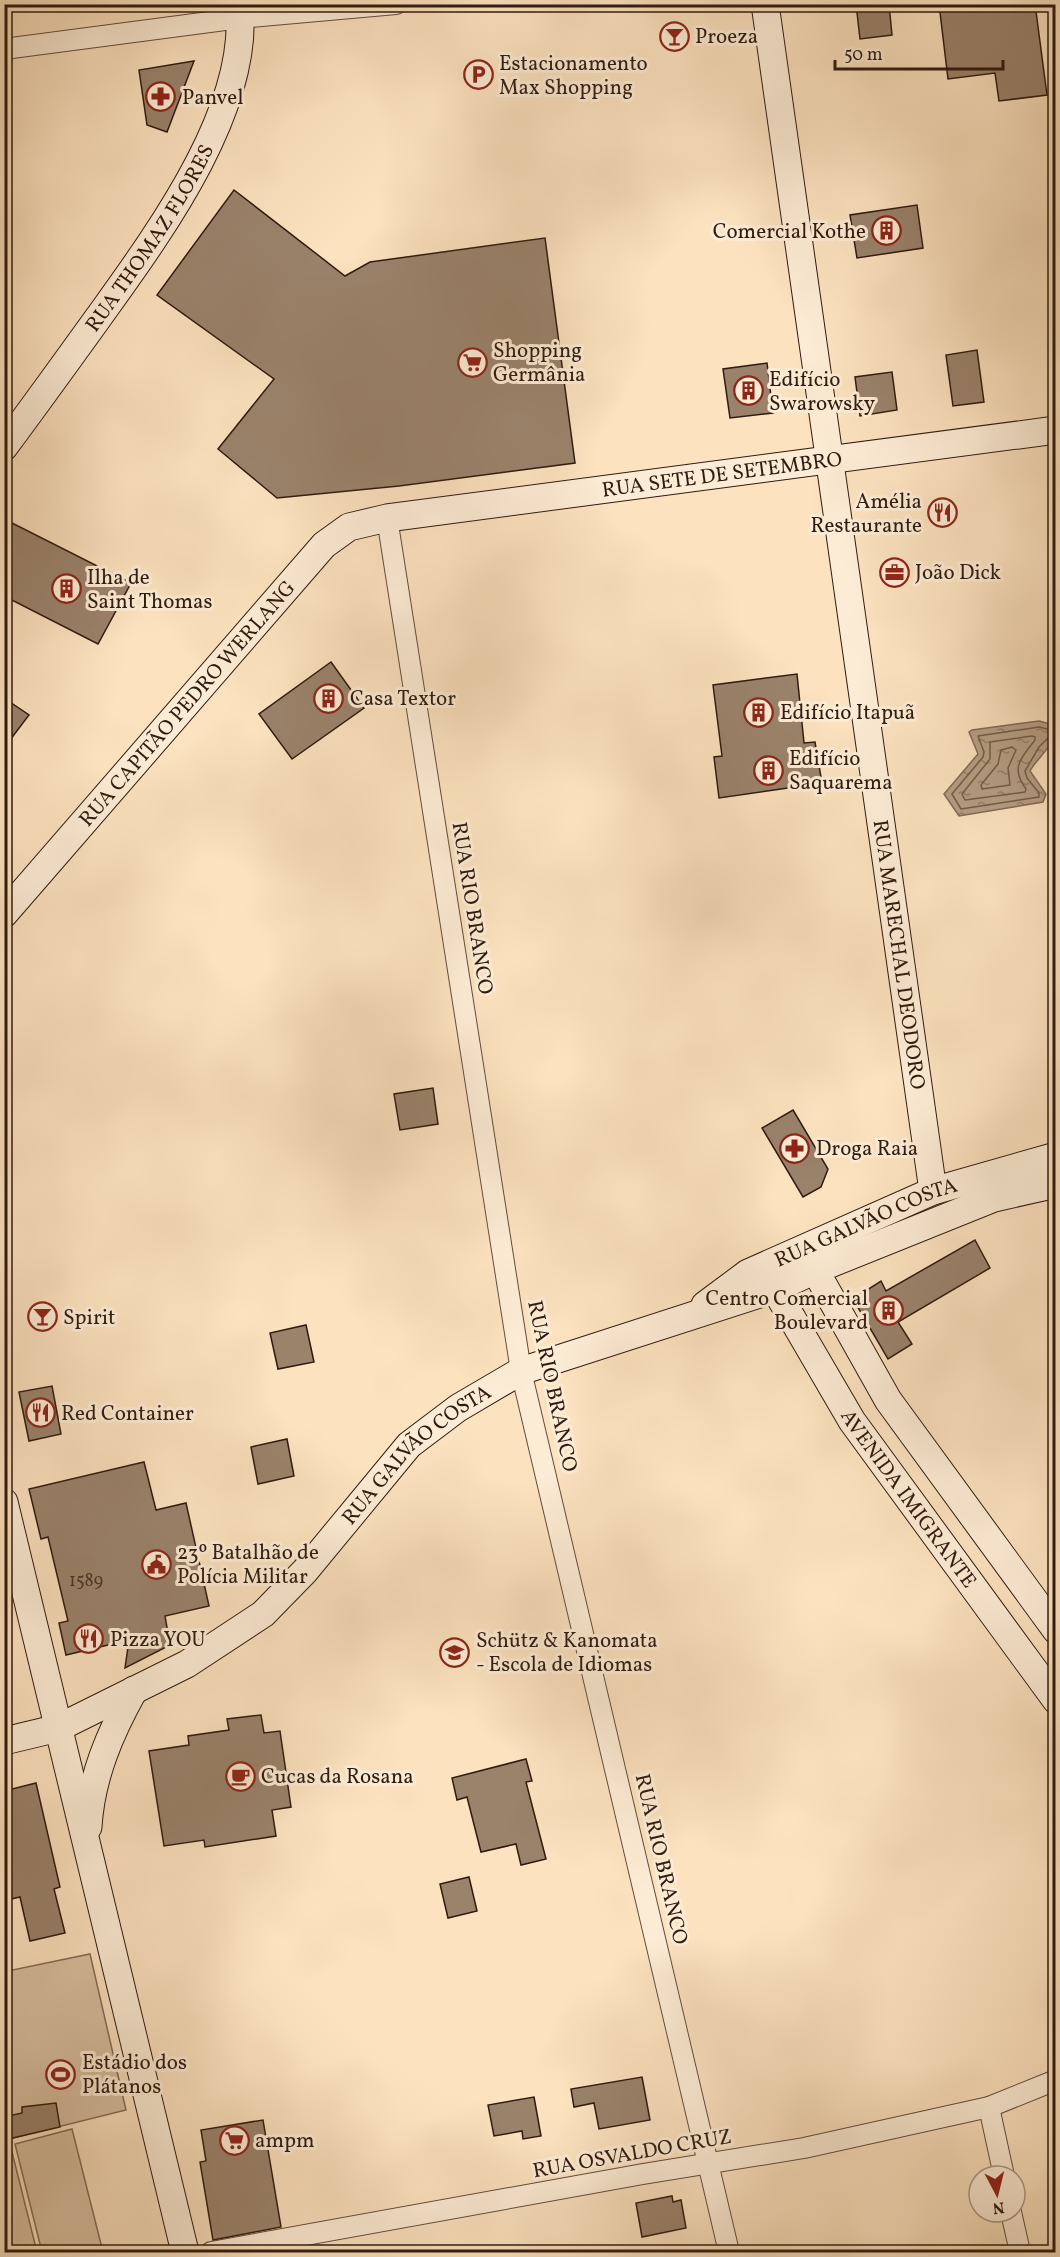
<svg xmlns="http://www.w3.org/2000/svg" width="1060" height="2257" viewBox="0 0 1060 2257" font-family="Vollkorn,serif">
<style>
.garden{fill:#d9c0a1;stroke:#846e58;stroke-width:1.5}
.water{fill:url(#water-ripples);stroke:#806a56;stroke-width:1.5}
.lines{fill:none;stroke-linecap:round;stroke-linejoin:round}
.shore{stroke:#725c4a;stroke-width:1.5}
.building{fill:#9a826b;stroke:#2f1b10;stroke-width:1.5}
.street-casing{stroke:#624d3c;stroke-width:22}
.secondary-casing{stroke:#2f1b10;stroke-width:29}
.street{stroke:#fdecd5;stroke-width:20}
.secondary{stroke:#fdecd5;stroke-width:27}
.labels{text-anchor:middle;stroke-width:6;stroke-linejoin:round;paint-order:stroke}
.number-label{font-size:18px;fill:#4a3527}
.poi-label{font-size:21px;fill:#2f1b10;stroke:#fdecd5;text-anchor:start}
.street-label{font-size:21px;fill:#2f1b10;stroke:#fdecd5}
</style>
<defs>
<pattern id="water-ripples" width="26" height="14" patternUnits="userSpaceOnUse" patternTransform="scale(1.5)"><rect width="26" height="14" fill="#b69e84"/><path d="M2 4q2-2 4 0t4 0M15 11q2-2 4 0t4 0" fill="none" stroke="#94806b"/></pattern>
</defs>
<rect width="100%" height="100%" fill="#fce2bf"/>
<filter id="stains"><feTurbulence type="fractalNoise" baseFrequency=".00333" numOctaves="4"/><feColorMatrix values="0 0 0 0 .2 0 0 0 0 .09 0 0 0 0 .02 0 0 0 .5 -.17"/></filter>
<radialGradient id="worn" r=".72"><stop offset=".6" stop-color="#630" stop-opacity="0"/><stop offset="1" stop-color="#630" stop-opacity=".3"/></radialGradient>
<g class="garden">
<polygon points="90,1954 126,2110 5,2140 4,1959 8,1971"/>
<polygon points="72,2129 103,2252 42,2252 15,2144"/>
<polygon points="10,2144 37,2252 5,2252 4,2145"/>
</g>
<path class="water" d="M 1039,721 L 1054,725 C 1059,743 1038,756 1030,771 L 1046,794 L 1043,802 L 959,816 L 944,794 L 978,754 L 969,732 L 972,730 Z"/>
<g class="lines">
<g class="shore">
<polygon points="1039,727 1047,729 1052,734 1039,747 1025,771 1027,778 1039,793 1039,797 961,809 952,794 983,757 984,752 978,736"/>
<path d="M 1032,736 L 1035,737 L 1035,740 C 1021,758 1010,768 1026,789 L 1025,792 L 965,800 L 962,794 L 990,759 L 990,742 Z"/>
<polygon points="1012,747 1016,750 1008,768 1010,785 982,789 981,785 998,764 1001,750"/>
</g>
</g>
<g class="building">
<polygon points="856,4 889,4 892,35 860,39"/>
<polygon points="939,4 1035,4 1047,95 999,101 995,73 948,79"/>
<polygon points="194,61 167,132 147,125 139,70"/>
<polygon points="234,190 345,276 370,262 545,238 575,463 399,486 277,498 218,449 274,379 157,295"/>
<polygon points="917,205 923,248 857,258 850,215"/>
<polygon points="977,350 984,402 953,406 946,355"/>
<polygon points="767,363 773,413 730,418 723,369"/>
<polygon points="892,372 897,410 860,416 855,377"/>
<polygon points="12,523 131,583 98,644 4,596 4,539"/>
<polygon points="331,662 364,708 292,759 259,714"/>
<polygon points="797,674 804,743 815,742 822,783 719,798 714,757 722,756 713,685"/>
<polygon points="4,698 29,715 4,748"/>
<polygon points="433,1088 438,1124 400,1130 394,1094"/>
<polygon points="793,1110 828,1169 821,1187 803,1197 762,1128"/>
<polygon points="975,1240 990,1268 898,1322 912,1344 888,1359 853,1299 881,1281 886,1291"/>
<polygon points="306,1325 314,1362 278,1369 270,1333"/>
<polygon points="52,1386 61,1434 29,1441 19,1392"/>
<polygon points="287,1439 294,1476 258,1484 251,1447"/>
<polygon points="144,1462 156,1510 186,1503 209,1606 165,1616 170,1645 125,1668 129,1640 66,1655 59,1623 68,1621 48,1537 41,1539 29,1489"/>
<polygon points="261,1715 264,1733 280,1731 291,1807 272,1810 276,1836 205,1847 204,1840 164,1846 149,1751 189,1745 188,1736 229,1730 227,1719"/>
<polygon points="526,1759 532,1781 526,1782 546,1859 521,1865 516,1844 481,1852 467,1797 457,1800 452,1778"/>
<polygon points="36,1783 60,1887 54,1889 65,1933 30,1941 20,1897 11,1899 8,1889 4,1890 4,1791"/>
<polygon points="469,1877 477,1911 448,1918 440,1884"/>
<polygon points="642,2077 650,2120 599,2129 594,2103 574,2107 571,2089"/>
<polygon points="534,2097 541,2136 523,2139 522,2131 494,2136 488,2105"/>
<polygon points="56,2103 60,2127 4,2140 4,2117 22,2113 22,2107"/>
<polygon points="263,2120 281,2227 213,2240 200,2162 206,2161 201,2130"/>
<polygon points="672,2196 673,2202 681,2200 686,2228 642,2237 636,2203"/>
</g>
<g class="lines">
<defs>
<g id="street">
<polyline points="4,49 240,18 396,4"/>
<polyline points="387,518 521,1371 729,2252"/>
<polyline points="989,2107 1004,2176"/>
<polyline points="1011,2212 1020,2252"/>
<polyline points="211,2252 643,2174 804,2148 989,2107 1056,2080"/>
</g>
<g id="secondary">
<path id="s1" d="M 765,4 L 933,1191"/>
<path id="s2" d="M 4,447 C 36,404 67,361 98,318 C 156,237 252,109 239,4"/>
<path id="s3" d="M 4,914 L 324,545 L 349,527 L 387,518 L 1056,430"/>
<path id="s4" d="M 772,1263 L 768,1267 L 768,1273 L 775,1289 L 852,1421 L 1056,1700"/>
<polyline points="815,1270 888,1400 1056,1630"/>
<path id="s5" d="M 705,1305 L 748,1273 L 933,1191 L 1056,1156"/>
<polyline points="4,1502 185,2252"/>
<path id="s6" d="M 4,1741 L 58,1728 L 187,1664 L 263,1614 L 305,1571 L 409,1445 L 458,1408 L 521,1371 L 775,1289 L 815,1270 L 994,1198 L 1056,1184"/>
<path d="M 88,1827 C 91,1777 110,1733 134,1690"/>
</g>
</defs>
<use href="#street" class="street-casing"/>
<use href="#secondary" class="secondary-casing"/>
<use href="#street" class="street"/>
<use href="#secondary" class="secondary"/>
</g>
<defs>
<symbol id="bar-ring" viewBox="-11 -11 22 22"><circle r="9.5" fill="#fdecd5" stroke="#8f2418" stroke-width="1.5"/><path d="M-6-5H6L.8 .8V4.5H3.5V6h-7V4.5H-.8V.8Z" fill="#8f2418"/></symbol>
<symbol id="parking-ring" viewBox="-11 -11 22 22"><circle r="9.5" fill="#fdecd5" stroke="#8f2418" stroke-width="1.5"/><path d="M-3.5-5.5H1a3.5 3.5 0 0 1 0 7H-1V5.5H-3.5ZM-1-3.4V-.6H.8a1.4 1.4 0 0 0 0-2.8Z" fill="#8f2418"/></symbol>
<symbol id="pharmacy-ring" viewBox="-11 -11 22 22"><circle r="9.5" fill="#fdecd5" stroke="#8f2418" stroke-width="1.5"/><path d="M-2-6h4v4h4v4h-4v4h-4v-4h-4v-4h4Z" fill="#8f2418"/></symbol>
<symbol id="building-ring" viewBox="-11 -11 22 22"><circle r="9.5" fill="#fdecd5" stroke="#8f2418" stroke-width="1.5"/><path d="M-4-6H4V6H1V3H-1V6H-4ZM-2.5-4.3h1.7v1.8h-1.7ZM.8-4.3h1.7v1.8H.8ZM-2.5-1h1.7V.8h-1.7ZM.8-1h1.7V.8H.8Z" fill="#8f2418"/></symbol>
<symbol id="supermarket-ring" viewBox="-11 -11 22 22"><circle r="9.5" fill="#fdecd5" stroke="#8f2418" stroke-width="1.5"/><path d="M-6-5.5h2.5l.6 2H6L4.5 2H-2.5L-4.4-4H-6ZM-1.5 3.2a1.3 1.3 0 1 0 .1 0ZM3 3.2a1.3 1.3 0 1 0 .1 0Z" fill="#8f2418"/></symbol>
<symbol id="restaurant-ring" viewBox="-11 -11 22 22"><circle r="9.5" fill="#fdecd5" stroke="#8f2418" stroke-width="1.5"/><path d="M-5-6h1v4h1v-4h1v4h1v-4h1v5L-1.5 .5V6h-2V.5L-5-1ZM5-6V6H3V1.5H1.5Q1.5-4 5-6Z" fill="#8f2418"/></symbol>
<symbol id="office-ring" viewBox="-11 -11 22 22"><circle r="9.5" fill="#fdecd5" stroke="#8f2418" stroke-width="1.5"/><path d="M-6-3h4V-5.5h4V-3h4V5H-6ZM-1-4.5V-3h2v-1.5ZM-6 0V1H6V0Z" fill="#8f2418"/></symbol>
<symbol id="civic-ring" viewBox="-11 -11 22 22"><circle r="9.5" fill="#fdecd5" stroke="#8f2418" stroke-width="1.5"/><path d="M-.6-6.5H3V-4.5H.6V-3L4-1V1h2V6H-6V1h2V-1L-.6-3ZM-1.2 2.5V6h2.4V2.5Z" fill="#8f2418"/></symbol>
<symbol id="school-ring" viewBox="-11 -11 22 22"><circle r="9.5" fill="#fdecd5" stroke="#8f2418" stroke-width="1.5"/><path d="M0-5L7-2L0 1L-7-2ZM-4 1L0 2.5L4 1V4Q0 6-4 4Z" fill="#8f2418"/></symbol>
<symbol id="cafe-ring" viewBox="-11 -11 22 22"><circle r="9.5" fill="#fdecd5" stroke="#8f2418" stroke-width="1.5"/><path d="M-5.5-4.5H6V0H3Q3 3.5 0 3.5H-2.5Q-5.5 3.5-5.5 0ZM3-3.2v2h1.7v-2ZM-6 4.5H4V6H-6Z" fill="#8f2418"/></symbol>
<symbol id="stadium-ring" viewBox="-11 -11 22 22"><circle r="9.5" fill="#fdecd5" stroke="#8f2418" stroke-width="1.5"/><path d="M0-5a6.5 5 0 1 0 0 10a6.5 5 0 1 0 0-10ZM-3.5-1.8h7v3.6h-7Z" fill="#8f2418"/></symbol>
</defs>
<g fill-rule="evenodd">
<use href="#bar-ring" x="658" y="20" width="33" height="33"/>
<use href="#parking-ring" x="462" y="58" width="33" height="33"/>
<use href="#pharmacy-ring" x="144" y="80" width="33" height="33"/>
<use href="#building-ring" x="870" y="214" width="33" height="33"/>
<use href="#supermarket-ring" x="456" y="346" width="33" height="33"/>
<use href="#building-ring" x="732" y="374" width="33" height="33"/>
<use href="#restaurant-ring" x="926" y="496" width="33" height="33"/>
<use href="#office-ring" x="878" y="556" width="33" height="33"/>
<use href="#building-ring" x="50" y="572" width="33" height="33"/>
<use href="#building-ring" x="312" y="682" width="33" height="33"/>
<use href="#building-ring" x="742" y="696" width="33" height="33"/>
<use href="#building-ring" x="752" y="754" width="33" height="33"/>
<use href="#pharmacy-ring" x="778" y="1132" width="33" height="33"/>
<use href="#building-ring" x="872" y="1294" width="33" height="33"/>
<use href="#bar-ring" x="26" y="1300" width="33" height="33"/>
<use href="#restaurant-ring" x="24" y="1396" width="33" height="33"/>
<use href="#civic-ring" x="140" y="1548" width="33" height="33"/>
<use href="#restaurant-ring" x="72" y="1622" width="33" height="33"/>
<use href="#school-ring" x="438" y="1636" width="33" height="33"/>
<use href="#cafe-ring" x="224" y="1760" width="33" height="33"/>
<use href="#stadium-ring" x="44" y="2058" width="33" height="33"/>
<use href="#supermarket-ring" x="218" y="2124" width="33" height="33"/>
</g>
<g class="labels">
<g class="number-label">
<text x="86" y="1586">1589</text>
</g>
<g class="poi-label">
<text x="695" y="43">Proeza</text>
<text x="499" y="70">Estacionamento<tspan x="499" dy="24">Max Shopping</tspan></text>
<text x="182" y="104">Panvel</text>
<text x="866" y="238" text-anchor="end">Comercial Kothe</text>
<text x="493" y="357">Shopping<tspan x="493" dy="24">Germânia</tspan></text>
<text x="769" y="386">Edifício<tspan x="769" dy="24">Swarowsky</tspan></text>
<text x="922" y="508" text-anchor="end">Amélia<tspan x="922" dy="24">Restaurante</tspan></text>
<text x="915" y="579">João Dick</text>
<text x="87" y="584">Ilha de<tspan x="87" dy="24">Saint Thomas</tspan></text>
<text x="350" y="705">Casa Textor</text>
<text x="780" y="719">Edifício Itapuã</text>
<text x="789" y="765">Edifício<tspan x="789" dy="24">Saquarema</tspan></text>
<text x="816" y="1155">Droga Raia</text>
<text x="868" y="1305" text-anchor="end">Centro Comercial<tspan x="868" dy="24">Boulevard</tspan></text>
<text x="63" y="1324">Spirit</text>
<text x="61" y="1420">Red Container</text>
<text x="177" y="1559">23º Batalhão de<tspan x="177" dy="24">Polícia Militar</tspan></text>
<text x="110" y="1646">Pizza YOU</text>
<text x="476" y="1647">Schütz &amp; Kanomata<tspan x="476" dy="24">- Escola de Idiomas</tspan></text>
<text x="261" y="1783">Cucas da Rosana</text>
<text x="82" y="2069">Estádio dos<tspan x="82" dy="24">Plátanos</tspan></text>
<text x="255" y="2147">ampm</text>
</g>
<g class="street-label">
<text dy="7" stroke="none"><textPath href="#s2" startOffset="255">RUA THOMAZ FLORES</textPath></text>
<text dy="7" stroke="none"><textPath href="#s3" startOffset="896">RUA SETE DE SETEMBRO</textPath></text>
<text dy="7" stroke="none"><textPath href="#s3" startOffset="279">RUA CAPITÃO PEDRO WERLANG</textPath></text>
<text transform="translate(473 908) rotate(81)" y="7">RUA RIO BRANCO</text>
<text dy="7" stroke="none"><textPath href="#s1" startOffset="960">RUA MARECHAL DEODORO</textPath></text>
<text dy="7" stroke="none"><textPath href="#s5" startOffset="182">RUA GALVÃO COSTA</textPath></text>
<text transform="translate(553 1386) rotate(78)" y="7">RUA RIO BRANCO</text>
<text dy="7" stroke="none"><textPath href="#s6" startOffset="513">RUA GALVÃO COSTA</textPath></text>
<text dy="7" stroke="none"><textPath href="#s4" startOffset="278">AVENIDA IMIGRANTE</textPath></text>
<text transform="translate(662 1859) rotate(77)" y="7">RUA RIO BRANCO</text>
<text transform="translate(632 2153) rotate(-10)" y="7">RUA OSVALDO CRUZ</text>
</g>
</g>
<rect width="1060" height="2257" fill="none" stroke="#fce2bf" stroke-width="24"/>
<rect x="6" y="6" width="1048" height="2245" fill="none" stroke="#2f1b10" stroke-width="3"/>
<rect x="12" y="12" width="1036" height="2233" fill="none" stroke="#2f1b10" stroke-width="1.5"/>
<g transform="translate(997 2194) rotate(173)"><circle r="28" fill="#fdecd5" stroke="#ab9886" stroke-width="1.5"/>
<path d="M0-4.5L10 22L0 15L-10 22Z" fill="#8f2418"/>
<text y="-9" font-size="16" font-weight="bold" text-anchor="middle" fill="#2f1b10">N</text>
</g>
<path d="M835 60v9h168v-9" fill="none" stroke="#2f1b10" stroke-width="3"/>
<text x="844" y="60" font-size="18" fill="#2f1b10" stroke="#fdecd5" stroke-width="4.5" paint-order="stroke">50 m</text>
<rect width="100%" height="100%" filter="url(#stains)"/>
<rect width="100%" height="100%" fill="url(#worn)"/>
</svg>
